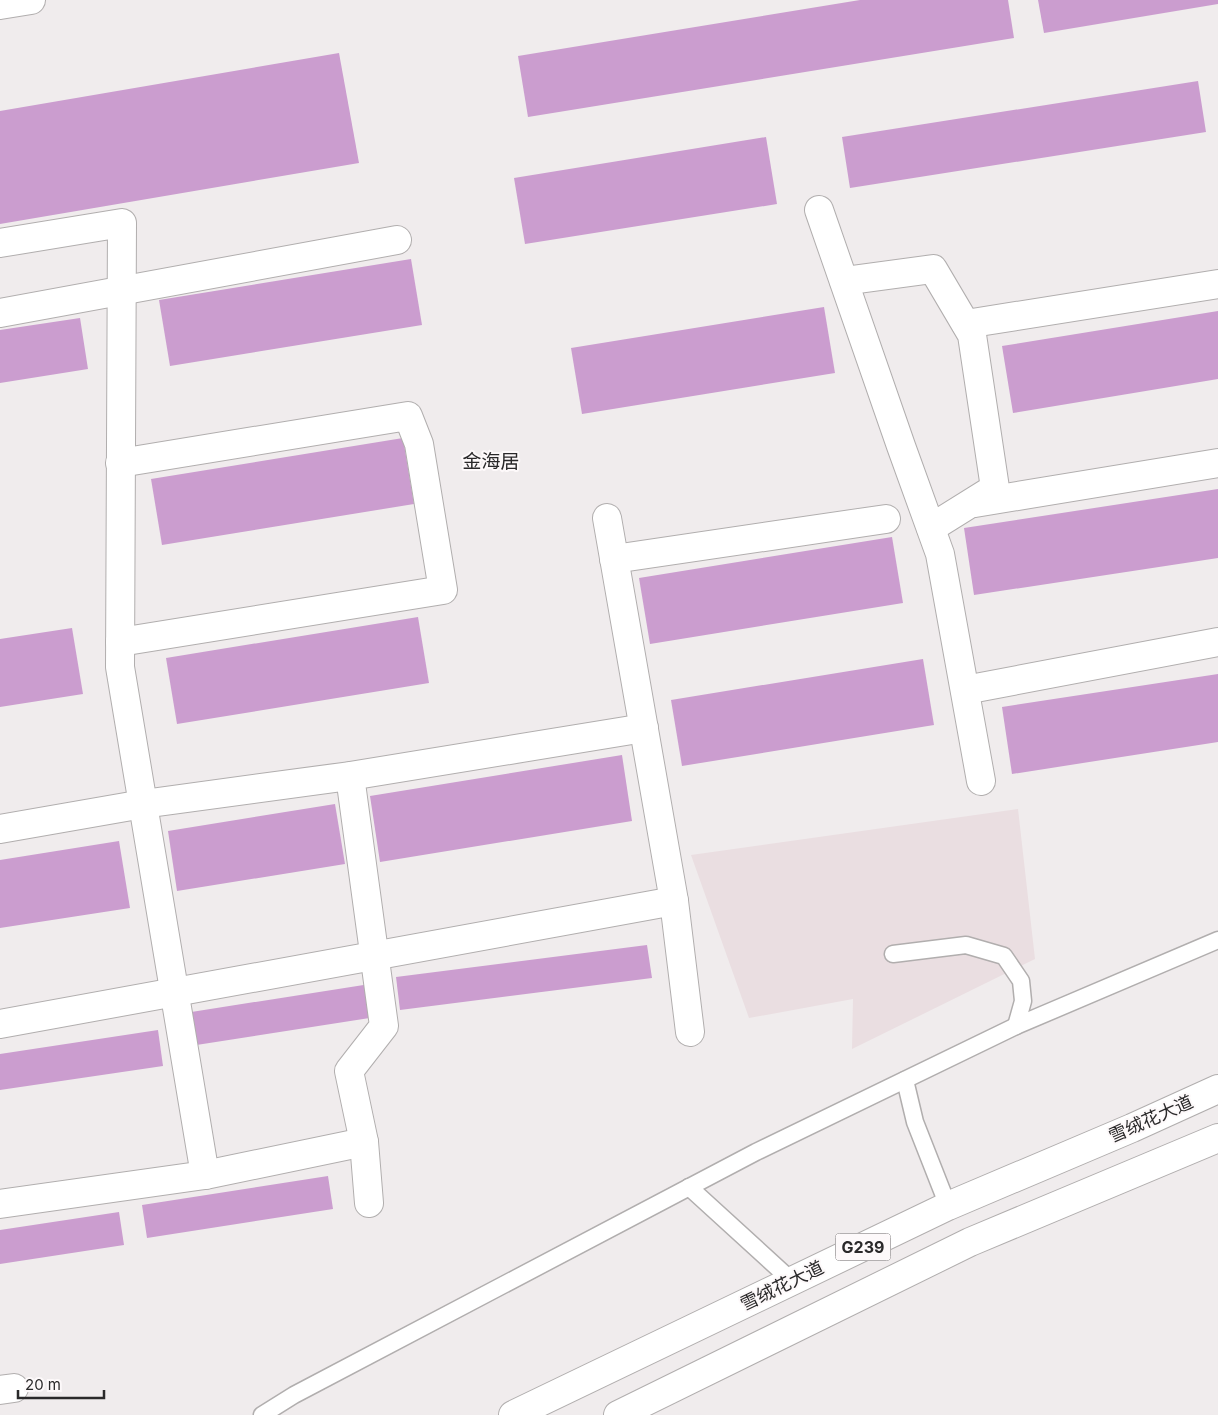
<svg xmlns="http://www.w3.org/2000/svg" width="1218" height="1415" viewBox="0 0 1218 1415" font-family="Inter,'Noto Sans SC',sans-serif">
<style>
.built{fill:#eadee1}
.building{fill:#cb9dcf}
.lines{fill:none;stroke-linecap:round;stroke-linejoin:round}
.service-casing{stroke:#b1aeae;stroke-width:19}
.minor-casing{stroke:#b1aeae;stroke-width:30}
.secondary-casing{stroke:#b1aeae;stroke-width:30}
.trunk-casing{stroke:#b1aeae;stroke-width:30}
.service{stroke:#fff;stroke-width:16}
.minor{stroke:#fff;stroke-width:28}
.secondary{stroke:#fff;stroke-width:28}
.trunk{stroke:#fff;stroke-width:28}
.labels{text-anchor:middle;stroke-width:4;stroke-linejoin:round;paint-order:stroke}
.shield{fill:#fdf9fa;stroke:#696768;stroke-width:1}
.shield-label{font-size:16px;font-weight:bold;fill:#2a292a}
.street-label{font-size:18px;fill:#2a292a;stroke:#fdf9fa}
.neighbourhood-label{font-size:19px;fill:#2a292a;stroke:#fdf9fa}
</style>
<rect width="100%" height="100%" fill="#f0eced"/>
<polygon class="built" points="1018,809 1035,959 852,1049 853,999 749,1018 691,855"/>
<g class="building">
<polygon points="860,0 1008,0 1014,38 528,117 518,56"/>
<polygon points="1038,0 1218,0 1218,4 1044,33"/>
<polygon points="339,53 359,163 0,224 0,111"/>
<polygon points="1198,81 1206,132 850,188 842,137"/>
<polygon points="766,137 777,204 525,244 514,178"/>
<polygon points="411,259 422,325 170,366 159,300"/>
<polygon points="824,307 835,373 582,414 571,348"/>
<polygon points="1218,311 1218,379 1013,413 1002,346"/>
<polygon points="80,318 88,369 0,383 0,330"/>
<polygon points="403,438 414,504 162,545 151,479"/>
<polygon points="1218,489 1218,558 974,595 964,528"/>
<polygon points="892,537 903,603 650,644 639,578"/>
<polygon points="418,617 429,683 177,724 166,658"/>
<polygon points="72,628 83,694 0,707 0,639"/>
<polygon points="923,659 934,725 682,766 671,700"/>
<polygon points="1218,674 1218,742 1012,774 1002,707"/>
<polygon points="622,755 632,821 380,862 370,796"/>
<polygon points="335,804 345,864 177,891 168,831"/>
<polygon points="119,841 130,908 0,928 0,860"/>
<polygon points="647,945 652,978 400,1010 396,977"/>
<polygon points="370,984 376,1017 190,1046 185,1013"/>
<polygon points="158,1030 163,1066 0,1090 0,1054"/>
<polygon points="328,1176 333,1209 147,1238 142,1205"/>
<polygon points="119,1212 124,1245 0,1264 0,1230"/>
</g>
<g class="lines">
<defs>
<g id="service">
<polyline points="893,954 966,945 1004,956 1021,981 1023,1001 1016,1026"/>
<polyline points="905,1080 915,1122 948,1206"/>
<polyline points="689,1187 792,1281"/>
<polyline points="262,1415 294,1395 756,1152 1016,1026 1218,940"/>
</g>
<g id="minor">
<polyline points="819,210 901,446 940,554 981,781"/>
<polyline points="0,243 122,223 120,667 205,1175"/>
<polyline points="844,281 933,269 972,335 995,488 931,528"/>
<polyline points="0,313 397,240"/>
<polyline points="966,324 1218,284"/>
<polyline points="975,503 1218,463"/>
<polyline points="607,518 674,901 690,1032"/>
<polyline points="614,559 886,519"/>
<polyline points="120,642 443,590 419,444 408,416 120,463"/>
<polyline points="965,690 1218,642"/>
<polyline points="350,776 384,1026 349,1071 364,1142 369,1203"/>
<polyline points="0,829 143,804 350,776 644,728"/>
<polyline points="0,1024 674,901"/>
<polyline points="0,1204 205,1175 364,1142"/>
<polyline points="0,1390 14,1388"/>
</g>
<polyline id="secondary" points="0,5 31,0"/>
<g id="trunk">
<polyline points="513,1415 948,1206 1132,1128 1218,1089"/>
<polyline points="618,1415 970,1242 1218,1138"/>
</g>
</defs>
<use href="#service" class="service-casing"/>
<use href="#minor" class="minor-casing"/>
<use href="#secondary" class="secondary-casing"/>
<use href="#trunk" class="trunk-casing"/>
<use href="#service" class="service"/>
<use href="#minor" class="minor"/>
<use href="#secondary" class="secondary"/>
<use href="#trunk" class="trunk"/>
</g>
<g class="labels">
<rect class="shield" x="835.5" y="1233.5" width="55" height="27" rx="4"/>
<g class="shield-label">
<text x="863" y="1253">G239</text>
</g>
<g class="street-label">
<text transform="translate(1151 1119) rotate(-24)" y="6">雪绒花大道</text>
<text transform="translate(782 1286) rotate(-26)" y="6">雪绒花大道</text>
</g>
<g class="neighbourhood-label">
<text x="491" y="468">金海居</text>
</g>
</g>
<path d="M18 1390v8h86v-8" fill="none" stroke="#2a292a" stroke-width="2.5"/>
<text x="25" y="1390" font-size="15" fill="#2a292a" stroke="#fdf9fa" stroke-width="4" paint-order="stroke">20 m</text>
</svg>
